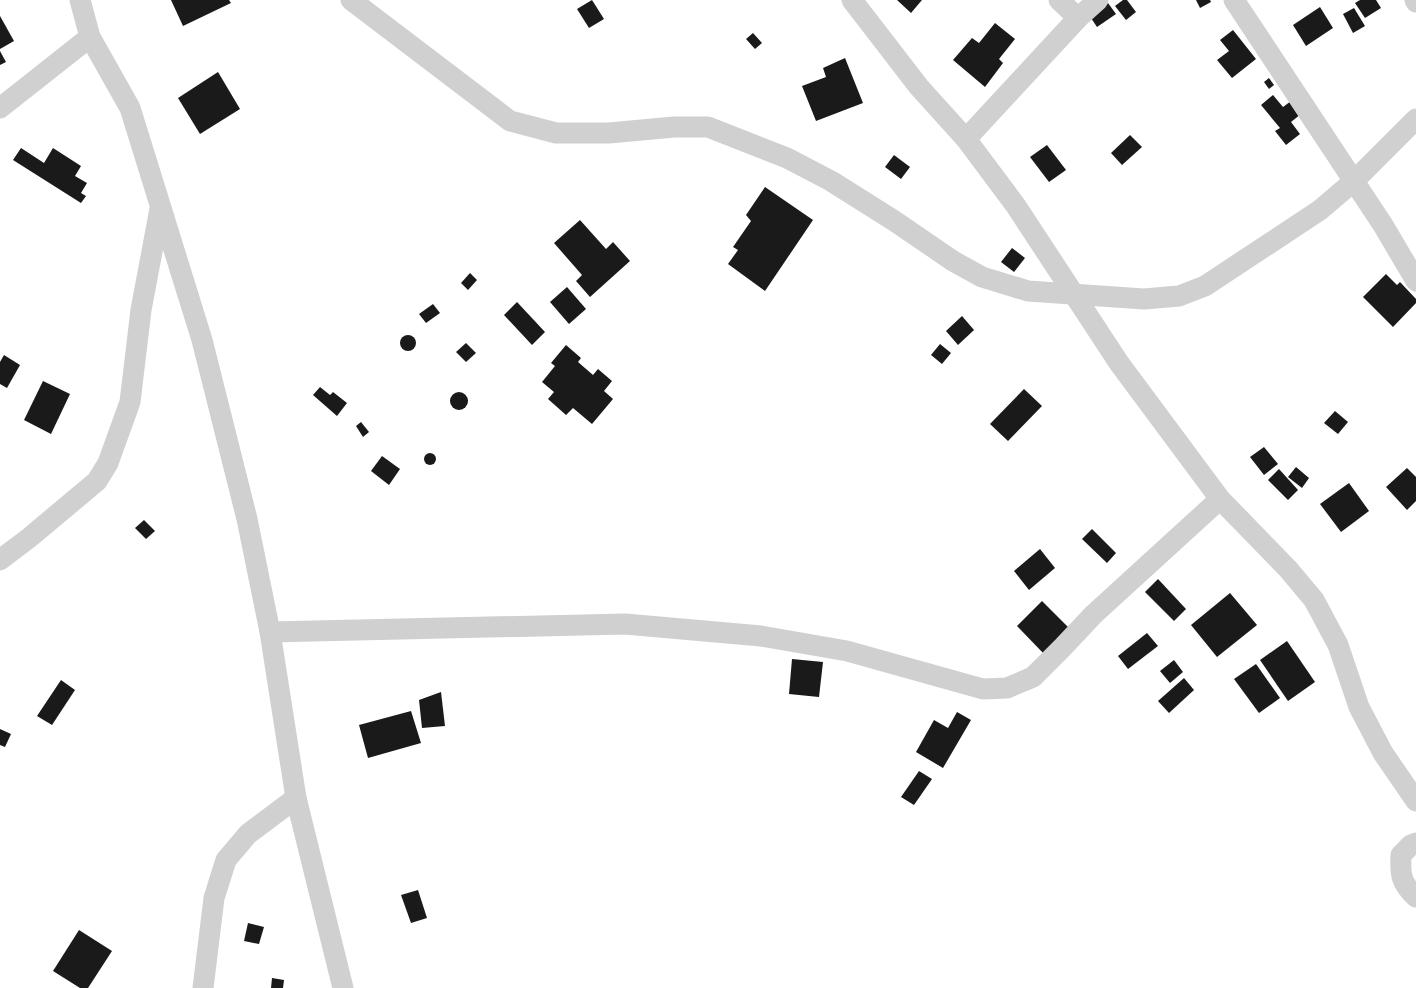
<svg xmlns="http://www.w3.org/2000/svg" width="1416" height="988" viewBox="0 0 1416 988" font-family="'Alegreya Sans',sans-serif">
<style>
.building{fill:#1a1a1a}
.lines{fill:none;stroke-linecap:round;stroke-linejoin:round}
.minor{stroke:#d0d0d0;stroke-width:21}
</style>
<rect width="100%" height="100%" fill="#fff"/>
<g class="building">
<polygon points="171,0 229,0 231,3 183,26"/>
<polygon points="592,0 604,19 589,28 577,9"/>
<polygon points="897,0 922,0 911,13"/>
<polygon points="1123,0 1127,0 1136,12 1126,20 1115,6"/>
<polygon points="1196,0 1210,0 1211,2 1200,8"/>
<polygon points="1360,0 1376,0 1381,8 1365,18 1355,3"/>
<polygon points="1108,3 1116,14 1097,27 1089,15"/>
<polygon points="1320,7 1333,28 1306,46 1293,25"/>
<polygon points="1354,8 1365,26 1353,33 1343,14"/>
<polygon points="0,16 14,41 0,49"/>
<polygon points="995,23 1015,39 999,59 1003,63 985,87 953,60 972,38 979,43"/>
<polygon points="1233,30 1256,59 1232,78 1217,60 1229,51 1220,40"/>
<polygon points="753,33 762,43 755,49 746,39"/>
<polygon points="0,51 6,62 0,65"/>
<polygon points="845,58 863,103 816,121 802,86 826,77 823,68"/>
<polygon points="218,72 240,109 200,134 178,98"/>
<polygon points="1269,78 1274,85 1269,89 1264,82"/>
<polygon points="1273,95 1283,107 1291,101 1301,114 1291,122 1300,134 1286,145 1275,131 1280,128 1261,105"/>
<polygon points="1130,135 1142,147 1122,165 1111,153"/>
<polygon points="1047,145 1066,170 1049,182 1030,157"/>
<polygon points="21,148 44,163 53,148 81,166 75,176 87,183 81,193 86,196 81,203 13,160"/>
<polygon points="894,155 910,167 901,179 885,167"/>
<polygon points="765,187 813,220 765,291 728,264 738,250 733,247 751,221 746,215"/>
<polygon points="580,220 606,249 613,242 630,261 590,297 576,281 582,275 554,243"/>
<polygon points="1012,248 1025,258 1014,272 1001,262"/>
<polygon points="470,273 477,280 468,290 461,283"/>
<polygon points="1386,274 1397,285 1400,282 1416,299 1416,303 1393,327 1363,297"/>
<polygon points="567,287 586,309 569,324 550,302"/>
<polygon points="517,302 545,332 532,345 504,315"/>
<polygon points="433,304 440,313 426,323 419,314"/>
<polygon points="962,316 974,330 958,345 946,331"/>
<circle cx="408" cy="343" r="8"/>
<polygon points="466,343 476,353 466,362 456,352"/>
<polygon points="940,344 951,353 942,364 931,355"/>
<polygon points="566,345 581,358 578,362 593,375 598,369 612,381 604,391 613,399 592,424 573,408 566,415 548,399 554,392 542,382 555,366 551,363"/>
<polygon points="4,355 20,365 7,388 0,384 0,362"/>
<polygon points="43,381 70,394 51,434 24,420"/>
<polygon points="320,387 330,395 333,392 347,403 337,416 313,395"/>
<polygon points="1024,389 1042,406 1008,441 990,424"/>
<circle cx="459" cy="401" r="9"/>
<polygon points="1335,411 1348,422 1338,434 1324,423"/>
<polygon points="361,422 369,432 363,437 356,426"/>
<polygon points="1264,447 1278,464 1264,475 1250,457"/>
<circle cx="430" cy="459" r="6"/>
<polygon points="382,456 400,469 389,485 371,471"/>
<polygon points="1296,467 1309,478 1302,488 1288,477"/>
<polygon points="1407,468 1416,477 1416,501 1407,510 1386,487"/>
<polygon points="1279,469 1298,490 1288,500 1268,480"/>
<polygon points="1349,483 1369,511 1341,532 1320,504"/>
<polygon points="144,520 155,531 146,539 135,528"/>
<polygon points="1092,529 1116,553 1107,563 1082,539"/>
<polygon points="1040,549 1055,568 1029,590 1014,571"/>
<polygon points="1158,579 1186,609 1174,621 1145,592"/>
<polygon points="1230,593 1257,625 1217,657 1191,625"/>
<polygon points="1042,601 1070,629 1044,654 1017,626"/>
<polygon points="1147,633 1158,646 1128,669 1118,656"/>
<polygon points="1287,641 1315,682 1288,701 1260,660"/>
<polygon points="792,659 823,662 819,697 789,694"/>
<polygon points="1174,660 1183,672 1170,683 1160,671"/>
<polygon points="1256,664 1280,698 1259,713 1234,679"/>
<polygon points="1184,678 1194,690 1169,713 1158,701"/>
<polygon points="61,680 75,690 52,725 37,716"/>
<polygon points="441,692 445,726 422,728 419,700"/>
<polygon points="411,711 421,743 368,758 359,725"/>
<polygon points="957,712 971,720 943,768 916,752 934,720 948,728"/>
<polygon points="0,729 11,734 5,747 0,745"/>
<polygon points="919,771 932,779 914,805 901,797"/>
<polygon points="418,890 427,918 411,923 401,895"/>
<polygon points="248,923 264,927 259,944 244,941"/>
<polygon points="79,930 112,951 88,988 80,988 53,971"/>
<polygon points="272,978 284,980 283,988 271,988"/>
</g>
<g class="lines">
<g class="minor">
<polyline points="80,0 90,37 130,108 202,340 247,519 270,632 296,798 343,988"/>
<polyline points="351,0 510,121 556,133 609,133 674,127 708,127 787,158 831,181 893,220 953,261 982,277 1028,291 1144,299 1179,296 1205,286 1320,210 1354,181 1416,119"/>
<polyline points="852,0 919,87 966,139 1016,206 1119,363 1220,499 1288,569 1314,600 1338,645 1359,707 1383,753 1416,801"/>
<polyline points="1059,0 1078,18"/>
<polyline points="1234,0 1383,225 1416,281"/>
<polyline points="1415,0 1416,2"/>
<polyline points="0,108 90,37"/>
<polyline points="966,139 1078,18 1098,0"/>
<polyline points="0,560 29,538 97,481 108,463 130,402 141,310 160,209"/>
<polyline points="270,632 625,624 761,636 847,651 983,689 1007,688 1033,677 1063,647 1093,615 1220,499"/>
<path d="M 1416,843 L 1411,845 L 1401,855 C 1400,875 1401,883 1416,897"/>
<polyline points="203,988 214,898 226,860 248,834 296,798"/>
</g>
</g>
</svg>
